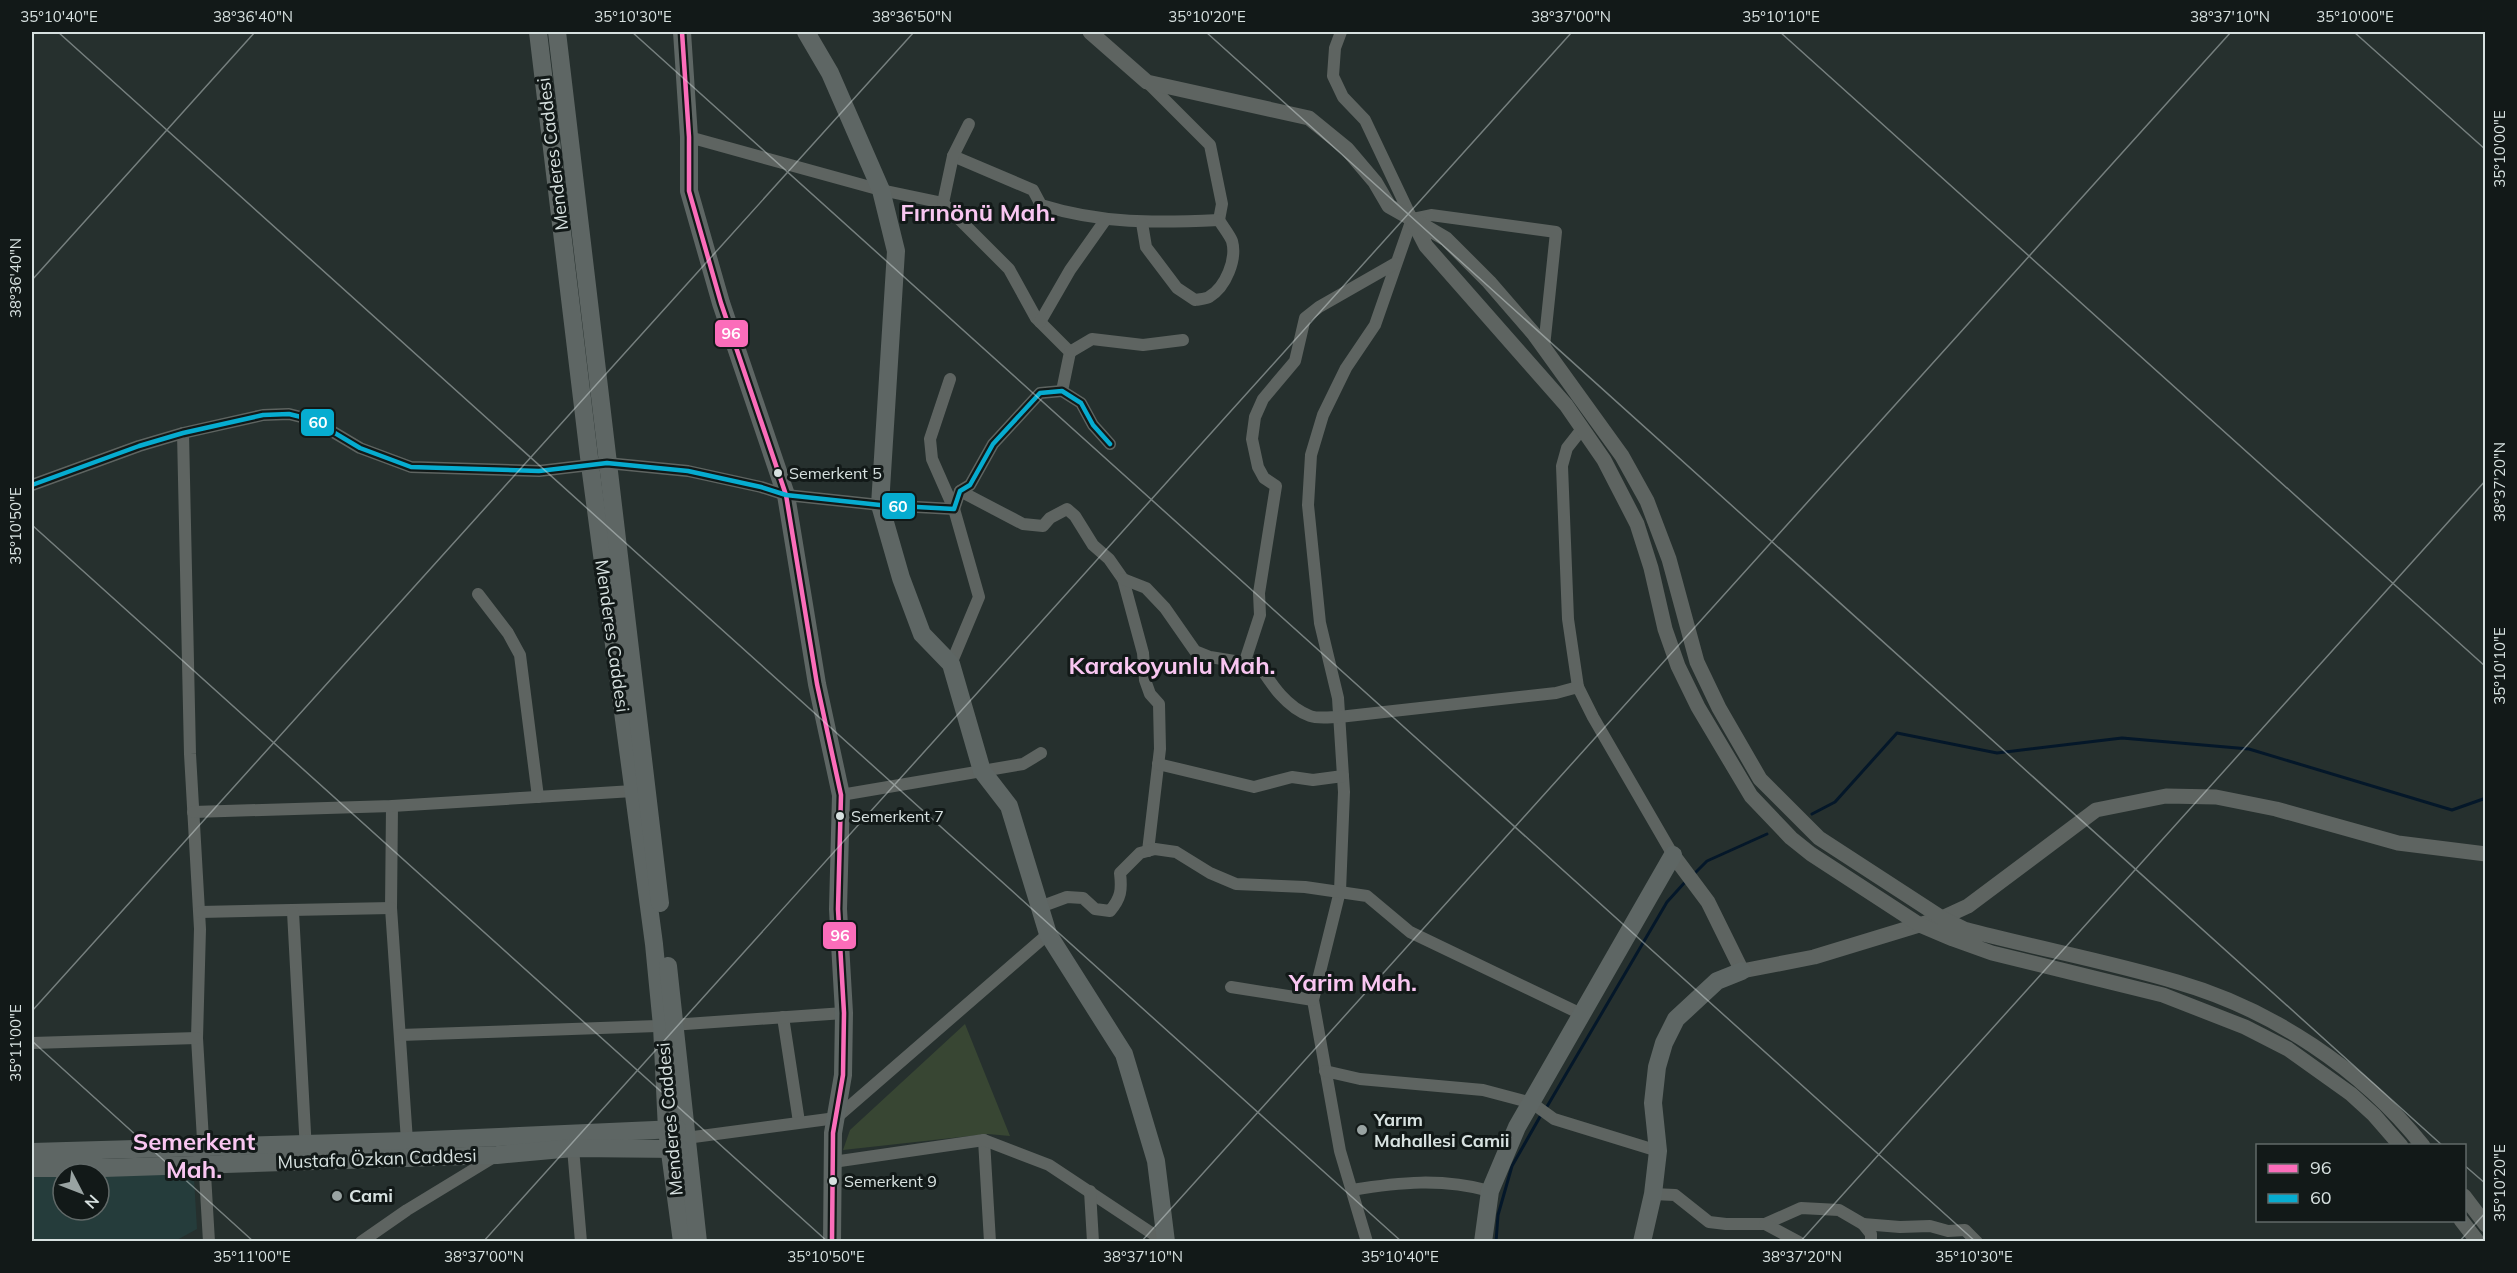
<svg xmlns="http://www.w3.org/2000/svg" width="2517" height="1273" viewBox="0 0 2517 1273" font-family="Mulish,sans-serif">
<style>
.built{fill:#253c3b;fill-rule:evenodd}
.green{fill:#384633}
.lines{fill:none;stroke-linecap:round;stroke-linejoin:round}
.stream{stroke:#041729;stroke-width:3}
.minor{stroke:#5e6461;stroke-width:12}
.tertiary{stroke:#5e6461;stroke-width:15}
.secondary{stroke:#5e6664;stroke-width:18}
.bus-1-casing{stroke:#121918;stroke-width:9}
.bus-2-casing{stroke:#121918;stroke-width:9}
.bus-1{stroke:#fb6dba;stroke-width:4.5}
.bus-2{stroke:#06acd0;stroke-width:4.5}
.ticks{fill:none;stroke:#d7e1e0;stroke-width:1.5;stroke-opacity:0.45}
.bus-dot{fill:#d7e1e0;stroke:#121918;stroke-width:2}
.poi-dot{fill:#99a3a2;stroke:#121918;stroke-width:2}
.labels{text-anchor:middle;stroke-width:6;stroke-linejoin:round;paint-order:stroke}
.bus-label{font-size:16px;fill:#d7e1e0;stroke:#121918;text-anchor:start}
.street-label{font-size:18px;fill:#d7e1e0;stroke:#121918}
.poi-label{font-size:18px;font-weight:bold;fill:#d7e1e0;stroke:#121918;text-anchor:start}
.district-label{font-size:24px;font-weight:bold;fill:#f9c6f1;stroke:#121918}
.line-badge{stroke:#121918;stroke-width:2}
.badge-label{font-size:16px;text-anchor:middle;font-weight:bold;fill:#fff}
.neatline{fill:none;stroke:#d7e1e0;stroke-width:2}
.ticks-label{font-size:15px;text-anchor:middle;fill:#d7e1e0}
</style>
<rect width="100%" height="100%" fill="#26302e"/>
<path class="built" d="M 193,1161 L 197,1229 L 175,1241 L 32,1241 L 32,1166 ZM 63,1174 L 99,1174 L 99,1210 L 63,1210 Z"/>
<polygon class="green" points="965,1024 1010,1136 988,1134 843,1150 850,1130"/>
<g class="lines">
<g class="stream">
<polyline points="1812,814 1835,802 1897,733 1997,753 2122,738 2249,749 2452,810 2486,798"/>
<polyline points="1693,875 1707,861 1767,834"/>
<polyline points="1545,1110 1667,902 1686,881"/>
<polyline points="1496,1242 1498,1215 1512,1166 1541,1115"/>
</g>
<g class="minor">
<polyline points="1341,32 1335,48 1333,76 1343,97 1365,120 1412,219 1375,325 1346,368 1323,415 1311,455 1308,505 1320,623 1338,698 1344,792 1340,891 1313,1000 1340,1151 1367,1242"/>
<polyline points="689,137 881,190 943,203 1009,269 1036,318 1070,352 1062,391"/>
<path d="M 953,156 L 1033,190 L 1041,205 C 1102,224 1156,223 1219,220 L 1222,204 L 1210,145 L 1147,82"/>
<polyline points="943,203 953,156 969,124"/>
<polyline points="1412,219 1431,215 1556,232 1544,347"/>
<path d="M 1142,223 L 1146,247 L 1177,288 L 1195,300 C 1199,299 1206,299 1209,297 C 1226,287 1237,259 1232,241 C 1229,234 1223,227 1219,220"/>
<polyline points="1040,322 1070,270 1106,219"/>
<polyline points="1070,352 1092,339 1143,345 1183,340"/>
<polyline points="950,379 930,439 932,459 954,509 979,597 951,664"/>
<polyline points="183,433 190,754 200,929 197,1038 209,1242"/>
<polyline points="32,485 139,446 183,433 263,415 289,414 313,420 360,448 411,467 539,471 607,463 688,471 761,487 786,495 880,505 954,509 960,491 970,485 993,444 1040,393 1062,391 1081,403 1093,425 1110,444"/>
<polyline points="960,491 1023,524 1043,526 1050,518 1067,509 1075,516 1093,545 1109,559 1123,579 1143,653 1145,680 1150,694 1159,704 1160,749 1148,851"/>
<path d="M 1123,579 L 1146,588 L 1165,608 L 1195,651 L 1210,657 L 1259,665 C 1272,685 1286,707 1310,716 C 1318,719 1331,717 1339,717 L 1556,693 L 1578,687 L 1593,717 L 1673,855"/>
<polyline points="478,594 508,633 520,655 538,797"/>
<polyline points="1245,661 1260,615 1259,593 1276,486 1264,478 1258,467 1252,439 1255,417 1263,399 1295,361 1305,318 1319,307 1396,263"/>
<polyline points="1578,687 1568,619 1562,466 1567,448 1582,429"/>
<polyline points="1158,764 1254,787 1292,777 1313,780 1343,776"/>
<polyline points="841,795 1023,764 1041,753"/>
<polyline points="392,806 391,908 407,1141"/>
<polyline points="193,812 392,806 633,791"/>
<path d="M 1040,907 L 1067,897 L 1083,898 L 1095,909 L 1110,911 C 1121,898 1122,890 1120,873 L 1140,853 L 1155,849 L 1176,852 L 1210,873 L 1236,884 L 1305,887 L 1367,896 L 1410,932 L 1581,1014"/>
<polyline points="200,912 391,908"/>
<polyline points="293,912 306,1151"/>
<polyline points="1231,987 1313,1000"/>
<polyline points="783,1017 799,1122"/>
<polyline points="400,1035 657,1026 844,1013"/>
<polyline points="32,1043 197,1038"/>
<polyline points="1325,1071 1360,1079 1483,1090 1532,1103 1554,1119 1658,1151"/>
<polyline points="686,1138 836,1118 1048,934"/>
<polyline points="984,1140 990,1242"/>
<polyline points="573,1148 581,1242"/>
<polyline points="833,1162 984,1140 1049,1165 1165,1242"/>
<path d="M 1352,1190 C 1400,1182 1442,1178 1490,1191"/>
<polyline points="1090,1191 1093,1242"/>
<polyline points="1653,1194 1675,1195 1709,1222 1726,1224 1765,1224 1801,1208 1839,1210 1863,1224 1871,1234 1871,1242"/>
<polyline points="1765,1224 1799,1242"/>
<polyline points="1863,1224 1900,1227 1930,1226 1948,1231 1965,1230 1977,1242"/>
<polyline points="361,1242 407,1210 494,1157"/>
</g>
<g class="tertiary">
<polyline points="1090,32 1147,82 1309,118 1347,149 1375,182 1389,206 1412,219"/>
<polyline points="1673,855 1708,902 1742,971 1814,957 1942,918 1968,906 2096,810 2166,796 2216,797 2276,809 2398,843 2486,854"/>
<path d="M 2401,1146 L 2374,1115 L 2351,1094 L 2288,1049 L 2245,1027 L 2163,995 L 1992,953 L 1953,939 L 1920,925 L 1811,854 L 1791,838 L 1751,796 L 1698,707 L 1678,666 L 1665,629 L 1651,568 L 1637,524 L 1604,460 L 1566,405 L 1426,246 L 1412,219 L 1446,239 L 1489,282 L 1534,334 L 1622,456 L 1647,501 L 1669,559 L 1697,662 L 1719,708 L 1760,779 L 1819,838 L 1942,918 L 1964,929 C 2035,948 2107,961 2177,982 C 2271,1009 2362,1069 2423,1146"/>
<polyline points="2464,1196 2486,1225"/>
<polyline points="2461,1220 2478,1242"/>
</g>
<g class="secondary">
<polyline points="538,32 590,465 654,944 662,1026 667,1130 682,1242"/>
<polyline points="557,32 660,903"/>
<polyline points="682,32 689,137 689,191 721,303 786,495 817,684 841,795 838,909 844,1013 843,1075 833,1133 832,1242"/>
<polyline points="806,32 830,73 881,190 896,251 880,505 901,578 922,634 951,664 982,771 1009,806 1048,934 1124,1054 1156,1161 1166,1242"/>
<polyline points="668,966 698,1242"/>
<polyline points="32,1152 407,1141 677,1129"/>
<polyline points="32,1168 103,1168 497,1155 573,1148 680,1149"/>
<polyline points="1483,1242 1490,1191 1517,1127 1673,855"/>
<polyline points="1642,1242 1653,1194 1658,1151 1653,1103 1657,1067 1664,1043 1676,1019 1717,981 1742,971"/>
</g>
<defs>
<polyline id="bus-1" points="682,32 689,137 689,191 721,303 786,495 817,684 841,795 838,909 844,1013 843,1075 833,1133 832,1242"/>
<polyline id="bus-2" points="32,485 139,446 183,433 263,415 289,414 313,420 360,448 411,467 539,471 607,463 688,471 761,487 786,495 880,505 954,509 960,491 970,485 993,444 1040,393 1062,391 1081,403 1093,425 1110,444"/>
</defs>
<use href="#bus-1" class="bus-1-casing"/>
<use href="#bus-2" class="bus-2-casing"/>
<use href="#bus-1" class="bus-1"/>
<use href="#bus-2" class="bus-2"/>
</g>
<path class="ticks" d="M 58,32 L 1402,1242M 632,32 L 1976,1242M 1206,32 L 2443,1146M 1780,32 L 2486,667M 2354,32 L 2486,150M 32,280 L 255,32M 32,525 L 828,1242M 32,1011 L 914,32M 32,1041 L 254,1242M 2464,1165 L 2486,1184M 483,1242 L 1572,32M 1141,1242 L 2231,32M 1800,1242 L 2486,480M 2459,1242 L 2486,1212"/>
<g class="bus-dot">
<circle cx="778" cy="473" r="5"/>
<circle cx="840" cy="816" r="5"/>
<circle cx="833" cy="1181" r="5"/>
</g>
<g class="poi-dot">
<circle cx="1362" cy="1130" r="6"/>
<circle cx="337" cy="1196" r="6"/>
</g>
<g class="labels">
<g class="bus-label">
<text x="789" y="479">Semerkent 5</text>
<text x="851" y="822">Semerkent 7</text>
<text x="844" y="1187">Semerkent 9</text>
</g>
<g class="street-label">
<text transform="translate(553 154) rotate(-97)" y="6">Menderes Caddesi</text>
<text transform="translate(612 636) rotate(82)" y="6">Menderes Caddesi</text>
<text transform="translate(670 1119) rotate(-95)" y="6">Menderes Caddesi</text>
<text transform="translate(377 1159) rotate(-2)" y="6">Mustafa Özkan Caddesi</text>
</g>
<g class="poi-label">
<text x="1374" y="1126">Yarım<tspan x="1374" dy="21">Mahallesi Camii</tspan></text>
<text x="349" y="1202">Cami</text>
</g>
<g class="district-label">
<text x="978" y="221">Fırınönü Mah.</text>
<text x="1172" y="674">Karakoyunlu Mah.</text>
<text x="1353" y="991">Yarim Mah.</text>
<text x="194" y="1150">Semerkent<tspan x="194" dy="28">Mah.</tspan></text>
</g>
</g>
<g class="line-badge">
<rect x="714" y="319" width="35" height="29" rx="6" fill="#fb6dba"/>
<rect x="300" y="408" width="35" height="29" rx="6" fill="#06acd0"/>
<rect x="881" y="492" width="35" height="28" rx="6" fill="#06acd0"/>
<rect x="822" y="921" width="35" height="29" rx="6" fill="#fb6dba"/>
</g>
<g class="badge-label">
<text x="731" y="339">96</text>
<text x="318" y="428">60</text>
<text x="898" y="512">60</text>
<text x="840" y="941">96</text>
</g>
<rect width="2517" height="1273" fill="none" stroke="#121918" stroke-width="66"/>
<rect x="2256" y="1144" width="210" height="78" fill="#121918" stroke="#616968" stroke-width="1.5"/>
<rect x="2268" y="1164" width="30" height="9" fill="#fb6dba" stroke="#616968" stroke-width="1.5"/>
<text x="2310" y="1174" font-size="18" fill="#d7e1e0">96</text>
<rect x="2268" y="1194" width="30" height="9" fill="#06acd0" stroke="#616968" stroke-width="1.5"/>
<text x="2310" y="1204" font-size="18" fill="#d7e1e0">60</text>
<g transform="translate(81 1192) rotate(132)"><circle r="28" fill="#121918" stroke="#616968" stroke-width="1.5"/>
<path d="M0-4.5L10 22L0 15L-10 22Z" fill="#99a3a2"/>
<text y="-9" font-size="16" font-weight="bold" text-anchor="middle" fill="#d7e1e0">N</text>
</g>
<rect x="33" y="33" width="2451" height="1207" class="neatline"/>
<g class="ticks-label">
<text x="59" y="22">35°10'40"E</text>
<text x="253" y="22">38°36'40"N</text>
<text x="633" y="22">35°10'30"E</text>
<text x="912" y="22">38°36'50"N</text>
<text x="1207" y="22">35°10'20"E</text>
<text x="1571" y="22">38°37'00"N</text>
<text x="1781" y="22">35°10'10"E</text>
<text x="2230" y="22">38°37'10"N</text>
<text x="2355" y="22">35°10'00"E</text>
<text transform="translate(2500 149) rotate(-90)" y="5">35°10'00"E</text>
<text transform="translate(16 278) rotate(-90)" y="5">38°36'40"N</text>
<text transform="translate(2500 482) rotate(-90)" y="5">38°37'20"N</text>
<text transform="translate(16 526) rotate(-90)" y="5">35°10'50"E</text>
<text transform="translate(2500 666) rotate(-90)" y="5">35°10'10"E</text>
<text transform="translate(16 1043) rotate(-90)" y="5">35°11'00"E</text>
<text transform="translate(2500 1183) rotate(-90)" y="5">35°10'20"E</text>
<text x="252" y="1262">35°11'00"E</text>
<text x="484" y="1262">38°37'00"N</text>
<text x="826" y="1262">35°10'50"E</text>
<text x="1143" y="1262">38°37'10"N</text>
<text x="1400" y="1262">35°10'40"E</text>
<text x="1802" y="1262">38°37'20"N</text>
<text x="1974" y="1262">35°10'30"E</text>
</g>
</svg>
